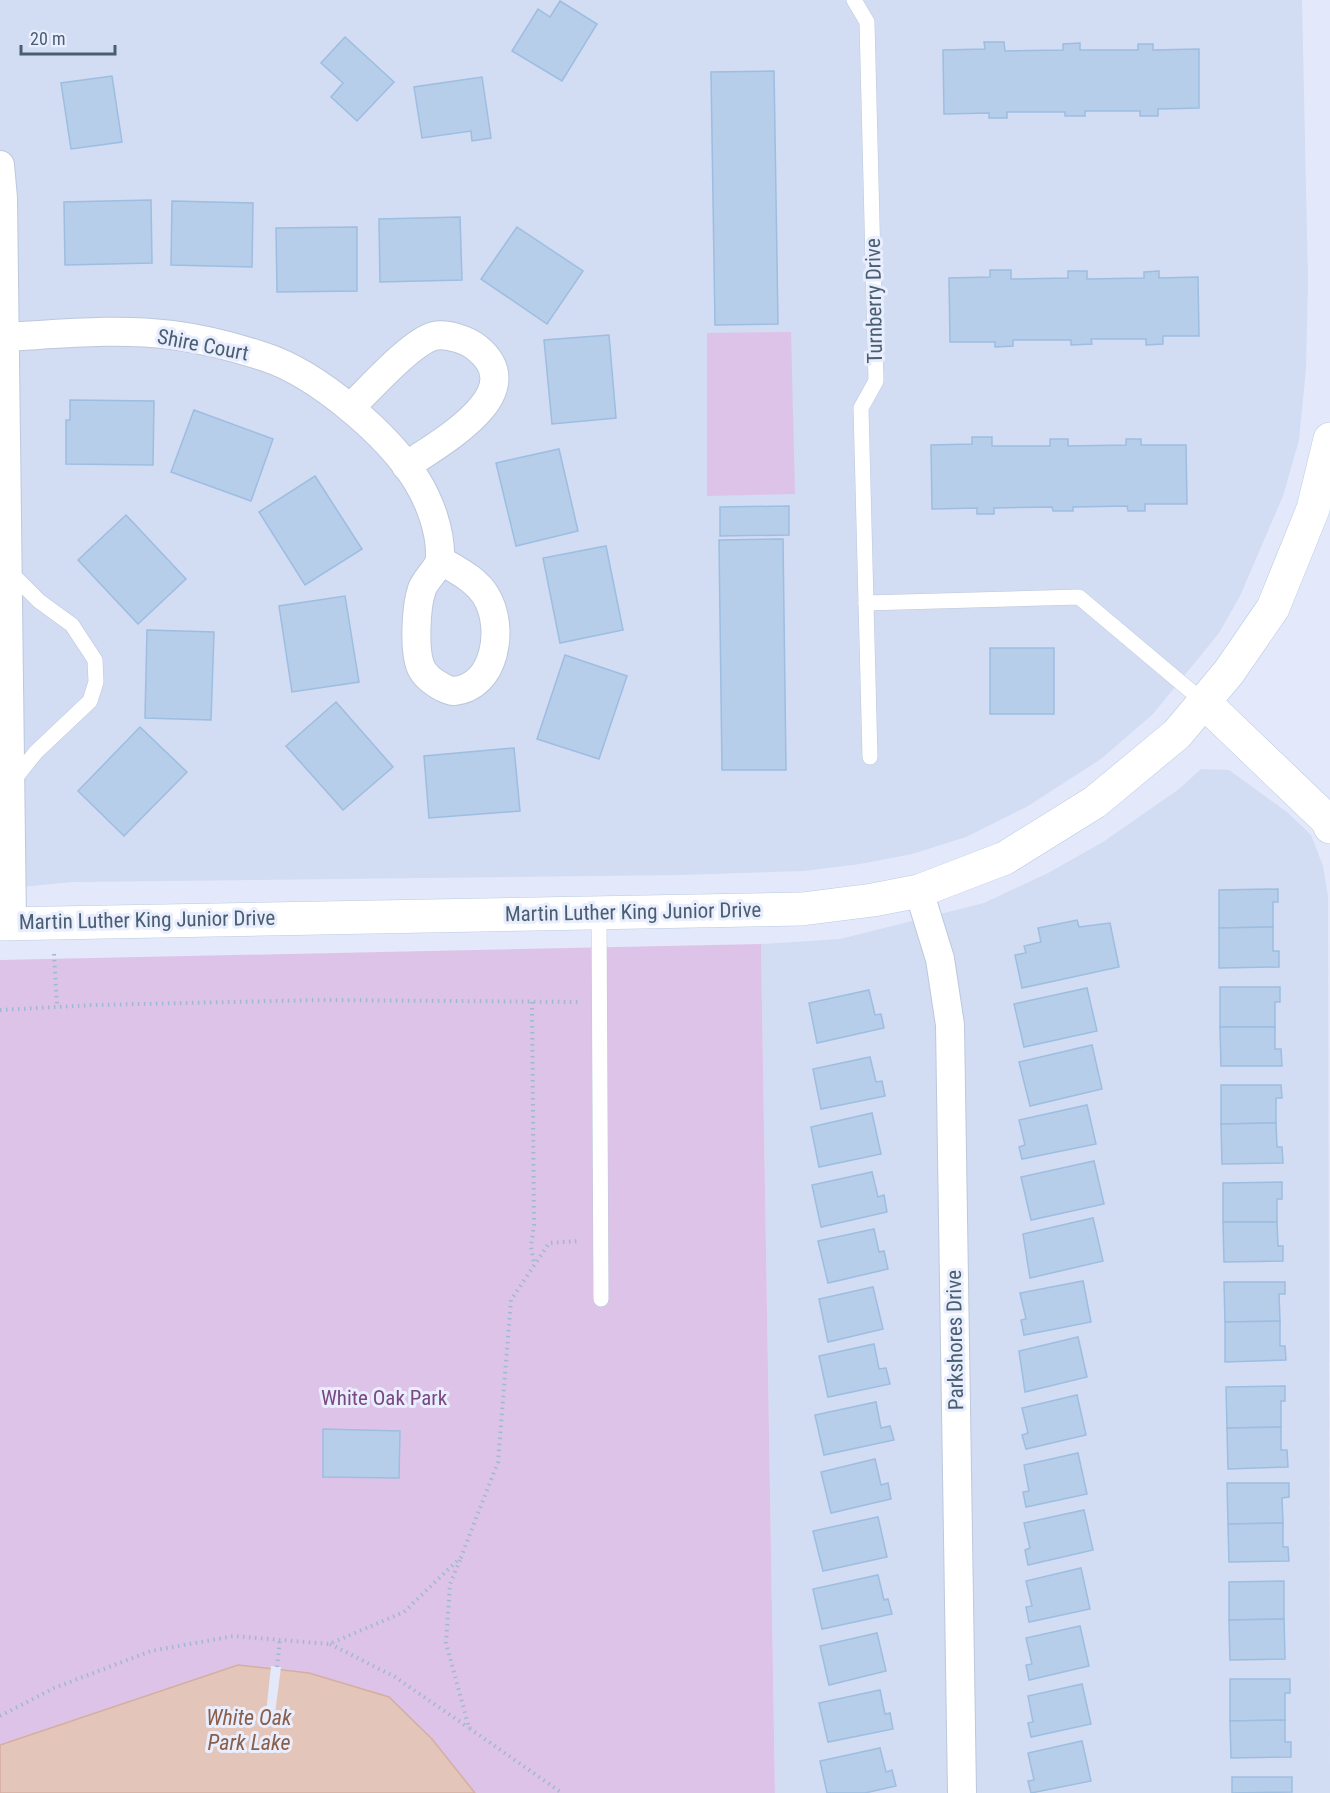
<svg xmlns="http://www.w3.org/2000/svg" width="1330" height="1793" viewBox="0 0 1330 1793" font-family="'Roboto Condensed',sans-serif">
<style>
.residential{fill:#d2dcf2}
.green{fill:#dec3e8}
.water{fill:#e3c5b9;stroke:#d4afa0;stroke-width:1.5}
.pier{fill:#e3e9fb}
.building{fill:#b7ceea;stroke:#9dbde1;stroke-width:1.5}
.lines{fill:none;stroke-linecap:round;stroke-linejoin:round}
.lane-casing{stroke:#bcc9dc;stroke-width:16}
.street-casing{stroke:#bcc9dc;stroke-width:30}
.secondary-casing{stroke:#bbcae0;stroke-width:34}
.path{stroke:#a0b8d3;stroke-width:4;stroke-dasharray:1.5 4.5;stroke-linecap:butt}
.lane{stroke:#fff;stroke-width:15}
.street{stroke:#fff;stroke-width:28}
.secondary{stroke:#fff;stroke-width:33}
.labels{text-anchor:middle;stroke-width:6;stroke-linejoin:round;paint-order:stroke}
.street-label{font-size:21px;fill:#4a5e72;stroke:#e9eefe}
.park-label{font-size:21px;fill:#7a4982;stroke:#e9eefe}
.water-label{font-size:22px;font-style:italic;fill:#8a5e49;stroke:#e9eefe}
</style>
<rect width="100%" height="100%" fill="#e3e9fb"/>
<g class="residential">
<polygon points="0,0 1302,0 1308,281 1306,369 1299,440 1283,496 1240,596 1219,633 1153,714 1101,759 1028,806 966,837 912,854 860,864 804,871 680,875 73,882 0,889"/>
<polygon points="1201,769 1229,770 1287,812 1311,835 1323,866 1328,896 1330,1793 775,1793 761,944 840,939 984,903 1048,873 1103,842 1179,789"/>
</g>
<g class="green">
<polygon points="791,332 795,494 707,496 707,333"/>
<polygon points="761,944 775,1793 0,1793 0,960"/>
</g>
<polygon class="water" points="238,1665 309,1673 389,1697 432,1739 475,1793 0,1793 0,1745"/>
<polygon class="pier" points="271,1666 281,1667 275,1714 282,1715 281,1727 258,1724 259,1712 266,1713"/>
<g class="building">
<polygon points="560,1 597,24 562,81 512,51 538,9 550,17"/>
<polygon points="345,37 394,82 357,121 331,97 343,83 321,63"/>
<polygon points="984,42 1004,42 1005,51 1063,50 1063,44 1080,43 1080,50 1138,50 1138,44 1153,44 1153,50 1199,49 1199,108 1158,109 1158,116 1140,116 1140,111 1085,111 1085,116 1065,116 1065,112 1007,112 1007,118 989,118 989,113 944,114 943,50 985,49"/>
<polygon points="774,71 778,324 715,325 711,72"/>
<polygon points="112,76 122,142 71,149 61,83"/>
<polygon points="482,77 491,138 472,141 471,131 422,138 414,87"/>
<polygon points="151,200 152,263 65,265 64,202"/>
<polygon points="172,201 253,203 252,267 171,265"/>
<polygon points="460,217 462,280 380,282 379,219"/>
<polygon points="357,227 357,291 277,292 276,228"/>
<polygon points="517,227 583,271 547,324 481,279"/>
<polygon points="990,270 1011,270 1011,279 1068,278 1068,271 1087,271 1087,279 1144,278 1144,272 1159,271 1159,278 1198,277 1199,336 1163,336 1163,344 1146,345 1146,339 1091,339 1092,344 1071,345 1071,340 1013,340 1013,346 995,347 995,342 950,342 949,278 990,277"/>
<polygon points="609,335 616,418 552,424 544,340"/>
<polygon points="70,400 154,401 153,465 66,464 66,420 70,420"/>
<polygon points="194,410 273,439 251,501 171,472"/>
<polygon points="972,437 992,437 992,446 1050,446 1050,439 1068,439 1068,446 1126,445 1126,439 1141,439 1141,445 1186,445 1187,504 1145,504 1145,511 1128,511 1127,506 1073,507 1073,511 1053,511 1052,507 994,508 994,514 977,514 977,508 932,509 931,445 972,444"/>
<polygon points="559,449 578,531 516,546 496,463"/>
<polygon points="315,476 362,549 305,585 259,512"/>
<polygon points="789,506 789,535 720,536 720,507"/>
<polygon points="126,515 186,579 138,624 78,560"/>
<polygon points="783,539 786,770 722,770 719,540"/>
<polygon points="606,546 623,630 560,643 543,558"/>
<polygon points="345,596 359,682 292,692 279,606"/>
<polygon points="147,630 214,632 211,720 145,718"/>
<rect x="990" y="648" width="64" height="66"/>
<polygon points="565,655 627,676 599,759 537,739"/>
<polygon points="336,702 393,767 343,810 286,746"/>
<polygon points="140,727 187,772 124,836 78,791"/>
<polygon points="514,748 520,811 429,818 424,756"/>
<polygon points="1278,889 1278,902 1273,902 1273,927 1219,928 1219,890"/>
<polygon points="1077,920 1079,927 1110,923 1119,967 1022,988 1015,955 1026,953 1024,946 1041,942 1038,928"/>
<polygon points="1273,927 1273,951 1279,951 1279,967 1219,968 1219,928"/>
<polygon points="1220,987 1280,987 1280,1002 1275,1002 1275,1027 1220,1027"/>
<polygon points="1087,988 1097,1031 1024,1047 1014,1004"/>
<polygon points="869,990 875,1015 881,1014 884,1028 817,1043 809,1003"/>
<polygon points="1220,1027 1275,1027 1275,1049 1281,1049 1282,1066 1221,1066"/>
<polygon points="1092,1045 1102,1089 1030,1106 1019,1062"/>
<polygon points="870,1057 876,1082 882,1081 885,1096 821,1109 813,1069"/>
<polygon points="1221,1085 1281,1085 1282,1098 1276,1098 1276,1123 1221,1124"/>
<polygon points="1087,1105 1096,1144 1022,1159 1019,1147 1025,1145 1019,1120"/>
<polygon points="872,1113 881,1154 819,1167 811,1127"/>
<polygon points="1276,1123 1277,1147 1282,1147 1283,1163 1222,1164 1221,1124"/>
<polygon points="1094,1161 1104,1204 1031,1220 1021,1177"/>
<polygon points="872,1172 878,1197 884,1195 887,1212 821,1227 812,1185"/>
<polygon points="1282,1182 1282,1199 1277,1199 1277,1222 1223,1222 1223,1183"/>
<polygon points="1093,1218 1103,1261 1030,1278 1023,1234"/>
<polygon points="1223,1222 1277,1222 1278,1246 1283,1246 1283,1261 1224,1262"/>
<polygon points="874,1229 879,1252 884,1251 888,1269 828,1283 818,1241"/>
<polygon points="1083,1281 1091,1322 1024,1335 1021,1320 1026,1319 1020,1293"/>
<polygon points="1224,1282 1285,1282 1285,1294 1279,1294 1280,1321 1225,1322"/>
<polygon points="873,1287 883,1329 828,1342 819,1299"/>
<polygon points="1280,1321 1280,1346 1285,1346 1286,1360 1225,1362 1225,1322"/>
<polygon points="1078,1337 1087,1377 1025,1392 1019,1351"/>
<polygon points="874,1344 879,1369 886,1368 890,1384 828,1397 819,1356"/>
<polygon points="1285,1386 1285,1401 1281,1401 1281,1427 1227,1428 1226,1387"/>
<polygon points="1077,1395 1086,1435 1026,1449 1022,1435 1028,1433 1022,1408"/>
<polygon points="876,1402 881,1428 890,1426 894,1440 824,1455 815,1415"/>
<polygon points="1281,1427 1281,1450 1287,1450 1288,1467 1228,1469 1227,1428"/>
<polygon points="323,1429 400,1431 399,1478 323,1477"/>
<polygon points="1078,1453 1087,1494 1026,1507 1023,1492 1029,1491 1024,1465"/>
<polygon points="875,1459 881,1485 888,1483 891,1499 831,1513 821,1472"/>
<polygon points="1227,1483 1289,1483 1289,1497 1282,1498 1283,1523 1228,1524"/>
<polygon points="1084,1510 1093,1550 1028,1565 1025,1550 1030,1548 1024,1523"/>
<polygon points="878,1517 887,1557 823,1571 813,1531"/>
<polygon points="1283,1523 1283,1547 1288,1547 1289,1561 1229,1562 1228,1524"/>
<polygon points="1081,1568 1090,1609 1029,1622 1026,1607 1032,1606 1026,1581"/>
<polygon points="878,1575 884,1600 888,1599 892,1614 822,1629 813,1589"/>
<polygon points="1284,1581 1284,1619 1229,1620 1229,1582"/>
<polygon points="1284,1619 1285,1659 1230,1660 1229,1620"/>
<polygon points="1080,1626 1089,1666 1029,1680 1026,1665 1032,1664 1026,1638"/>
<polygon points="877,1633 886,1671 829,1685 820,1646"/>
<polygon points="1230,1679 1290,1679 1290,1693 1285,1693 1285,1720 1230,1721"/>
<polygon points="1082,1684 1091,1724 1031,1737 1028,1723 1033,1722 1028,1696"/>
<polygon points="880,1690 885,1714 890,1713 893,1729 828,1742 819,1703"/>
<polygon points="1285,1720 1285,1742 1291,1742 1291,1757 1231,1758 1230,1721"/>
<polygon points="1082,1741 1091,1781 1031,1793 1028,1781 1034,1780 1028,1753"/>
<polygon points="880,1748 886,1772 892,1770 896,1786 865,1793 827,1793 820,1761"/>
<polygon points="1232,1777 1292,1777 1292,1792 1232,1793"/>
</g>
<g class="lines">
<defs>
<g id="lane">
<polyline points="854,0 867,22 876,381 861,408 870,757"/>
<polyline points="8,570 39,601 72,625 95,660 96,682 90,701 36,752 12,782"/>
<polyline points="866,603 1079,597 1205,703"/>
<polyline points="599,912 601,1299"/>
</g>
<g id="street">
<polyline points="0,165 3,198 12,923"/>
<path d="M 5,337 C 60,334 117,328 172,335 C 203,339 235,347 265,357 C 317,374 388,434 417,481 C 430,502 441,532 440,558 C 439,569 426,578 422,589 C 416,606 414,648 420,665 C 423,675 433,682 442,687 C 446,689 450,691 454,691 C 496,687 505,627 486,596 C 476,579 456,570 440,560"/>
<path d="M 350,408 C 369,390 411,342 434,336 C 446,333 468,340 477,348 C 533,393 439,443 406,466"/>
<polyline points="919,891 940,959 950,1025 962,1793"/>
</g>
<g id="secondary">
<polyline points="1205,703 1328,821 1330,827"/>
<polyline points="0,924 802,909 873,900 919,891 1005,858 1095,802 1177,734 1229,672 1273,608 1313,509 1330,439"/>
</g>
</defs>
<use href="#lane" class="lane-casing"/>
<use href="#street" class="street-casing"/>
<use href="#secondary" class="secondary-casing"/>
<g class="path">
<polyline points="54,954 57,1006"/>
<polyline points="532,1002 534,1225 531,1246 534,1264"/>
<polyline points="0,1010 93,1005 323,1000 578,1002"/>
<polyline points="460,1560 450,1584 446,1643 469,1728 562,1793"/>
<polyline points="330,1644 395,1677 469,1728"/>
<polyline points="277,1667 280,1639"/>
<polyline points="0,1716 54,1688 151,1651 234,1636 329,1644 404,1612 461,1557 498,1462 511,1300 549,1243 579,1241"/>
</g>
<use href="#lane" class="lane"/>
<use href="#street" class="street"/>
<use href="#secondary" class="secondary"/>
</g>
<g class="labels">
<g class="street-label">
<text transform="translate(874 301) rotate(-91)" y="7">Turnberry Drive</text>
<text transform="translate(203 345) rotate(11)" y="7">Shire Court</text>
<text transform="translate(633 912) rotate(-1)" y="7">Martin Luther King Junior Drive</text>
<text transform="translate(147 920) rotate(-1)" y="7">Martin Luther King Junior Drive</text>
<text transform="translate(955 1340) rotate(-91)" y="7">Parkshores Drive</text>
</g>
<g class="park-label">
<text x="384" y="1405">White Oak Park</text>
</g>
<g class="water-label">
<text x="249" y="1725">White Oak<tspan x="249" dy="25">Park Lake</tspan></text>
</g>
</g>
<path d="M21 45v9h94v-9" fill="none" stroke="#4a5e72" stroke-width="3"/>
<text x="30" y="45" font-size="18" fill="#4a5e72" stroke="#e9eefe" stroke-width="4.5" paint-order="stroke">20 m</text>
</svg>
